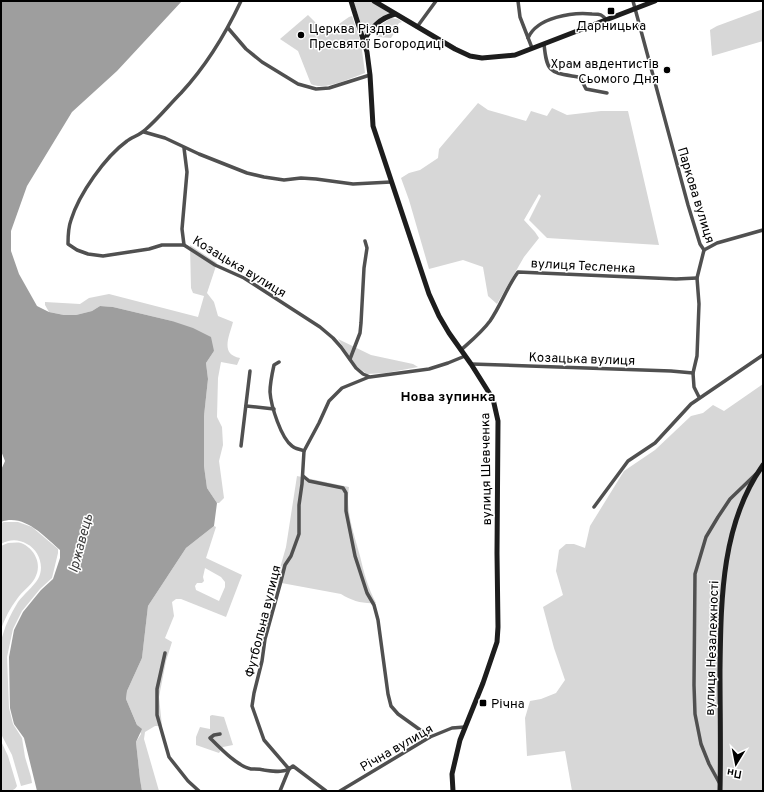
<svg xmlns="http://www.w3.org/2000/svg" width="764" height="792" viewBox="0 0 764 792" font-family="Overpass,sans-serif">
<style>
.green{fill:#d7d7d7;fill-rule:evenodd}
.water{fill:#9e9e9e}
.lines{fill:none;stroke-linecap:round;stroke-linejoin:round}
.street{stroke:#505050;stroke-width:3.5}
.secondary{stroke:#1d1d1d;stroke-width:5}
.poi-dot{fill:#000;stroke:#fff;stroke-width:1.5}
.labels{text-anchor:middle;stroke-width:3;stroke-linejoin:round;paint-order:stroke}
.poi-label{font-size:13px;fill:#000;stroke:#fff;text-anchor:start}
.street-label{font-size:13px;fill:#000;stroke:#fff}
.neighbourhood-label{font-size:14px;font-weight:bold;fill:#000;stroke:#fff}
.water-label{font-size:14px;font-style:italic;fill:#3f3f3f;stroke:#fff}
</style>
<rect width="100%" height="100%" fill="#fff"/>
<g class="green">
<polygon points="353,1 371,1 389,13 374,23 365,35"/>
<polygon points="763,9 763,41 712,56 710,30 717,26"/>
<path d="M 308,15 L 326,33 L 349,17 L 352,16 L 361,43 L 365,73 C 351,78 325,91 311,84 L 298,51 L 280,39 Z"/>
<polygon points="391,18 398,19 402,22 399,23 397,26 397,29 391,38 378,37 375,32 379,26"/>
<polygon points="478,103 488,110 526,121 531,111 547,116 552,108 567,115 601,111 628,111 659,245 547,238 529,220 541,196 539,194 524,220 535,232 539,238 524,257 497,304 488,296 483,267 463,260 429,269 409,200 401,178 409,173 420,170 438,158 439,149"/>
<path d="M 190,245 L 217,263 L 207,293 L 214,302 L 218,316 L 233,322 C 229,337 220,354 240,358 L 237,365 L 221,362 L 218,378 L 217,417 L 222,427 L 223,445 L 219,461 L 224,498 L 219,503 L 217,503 L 207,488 L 204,466 L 204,416 L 208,379 L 206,363 L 214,351 L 172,321 L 113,307 L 100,306 L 92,311 L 76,315 L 64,315 L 49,312 L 45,305 L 45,302 L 80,304 L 89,298 L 109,294 L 198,317 L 204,296 L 193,293 L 191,288 Z"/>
<polygon points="338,339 371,355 413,364 418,367 386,373 367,374 356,366"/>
<polygon points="763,384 763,791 572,791 565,751 527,756 525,718 530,701 541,699 556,693 565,680 554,648 543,607 563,595 556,571 559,550 566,544 574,544 585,548 590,526 624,471 655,450 691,416 703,413 713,405 724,411"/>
<path d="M 297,476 L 349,487 C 345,510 354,534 360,556 C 364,573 368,588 376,603 C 363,604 352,601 341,594 L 276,582 L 286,547 Z"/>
<path d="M 4,522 L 18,522 L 32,527 L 58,549 L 58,553 L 52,578 L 40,589 L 22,611 L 13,629 L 7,657 L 9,708 L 13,724 L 22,738 L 25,757 L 31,777 L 32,783 L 21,786 L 12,755 L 1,734 L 1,642 C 4,628 10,615 18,602 C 24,594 33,587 38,579 C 45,567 39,550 27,544 C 18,539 10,539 1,544 L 1,523 Z"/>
<path d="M 214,526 L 216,527 L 206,558 L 242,575 L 226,617 L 181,599 L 176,599 L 172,602 L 174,616 L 165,638 L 172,642 L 166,661 L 159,697 L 162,726 L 155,726 L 145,732 L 144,739 L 159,791 L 142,791 L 140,779 L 136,742 L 141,734 L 126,699 L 127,691 L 142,658 L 148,606 L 186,548 ZM 205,568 L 221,577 L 225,582 L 225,587 L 219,601 L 196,590 L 195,586 L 197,583 L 202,583 L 204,581 L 203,577 Z"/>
<path d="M 8,543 C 12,543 17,542 21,543 C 34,548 43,564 35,578 C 31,586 22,591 17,599 C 10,608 5,618 1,629 L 1,546 Z"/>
<polygon points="212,715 224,717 233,745 223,747 219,753 196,745 196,737 200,727 210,729 210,716"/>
<path d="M 1,741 L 8,756 L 17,786 C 14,792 8,791 1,791 Z"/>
</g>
<path class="water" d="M 1,1 L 182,1 L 117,71 L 72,112 L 27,186 L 11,231 L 11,251 L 19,274 L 37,306 L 49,312 L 64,315 L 76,315 L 92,311 L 100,306 L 113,307 L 172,321 L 193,328 L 211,337 L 214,351 L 206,363 L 208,379 L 204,416 L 204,466 L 207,488 L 217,503 L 214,526 L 186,548 L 148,606 L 142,658 L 127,691 L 126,699 L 137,725 L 142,729 L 136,742 L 140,779 L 142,791 L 37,791 L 24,738 L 14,724 L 10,708 L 9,657 L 14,630 L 23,612 L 41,590 L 53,579 L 60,558 L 60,550 C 45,537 24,513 1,522 L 1,470 L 5,461 L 1,451 Z"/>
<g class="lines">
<g class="street">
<path d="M 241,1 C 225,35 207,65 181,93 C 169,105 158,119 145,130 C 140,135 132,137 127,141 C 105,157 79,194 71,220 C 68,228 68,236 68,244 L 77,250 L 88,254 L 103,256 L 149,249 L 162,245 L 184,245 L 215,265 L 244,278 L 320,327 L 333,338 L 341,347 L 356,368 L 363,374 L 370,377 L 429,369 L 448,363 L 465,356"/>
<polyline points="518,1 520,17 532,48"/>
<polyline points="633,1 688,205 700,244 704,250"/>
<polyline points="417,27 436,1"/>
<polyline points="228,28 246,49 262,62 298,84 316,89 329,88 370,75"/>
<path d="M 528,38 C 537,17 573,12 592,14 C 595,14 599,14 601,15 C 603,16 605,18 606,20"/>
<path d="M 544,44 C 547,74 550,72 578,77 L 581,79 L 586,89 L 607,93"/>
<polyline points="144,132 165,138 199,154 247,173 264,177 284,180 301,178 316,179 353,184 391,182"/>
<polyline points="184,148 187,172 182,229 184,245"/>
<polyline points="704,250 717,243 763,230"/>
<path d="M 461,350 C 471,341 482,332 490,321 C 501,305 507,287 518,272 L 676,279 L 697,278"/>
<polyline points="350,359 360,333 361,323 364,268 367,248 365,241"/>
<path d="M 279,362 L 274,365 C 272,374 270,383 270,392 C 271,406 281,438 292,446 C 295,449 300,449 304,451 L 302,484 L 299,505 L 299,534 L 291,556 L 285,565 L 281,581 L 265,639 L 262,661 L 254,693 L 252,706 L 264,740 L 289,769 L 293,766 L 326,791"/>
<polyline points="471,364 671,371 693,373"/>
<polyline points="699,397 694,387 693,373 697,356 699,304 697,278 704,250"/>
<polyline points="246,406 274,409"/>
<polyline points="241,446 250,371"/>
<polyline points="304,451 319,423 329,401 342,388 369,377"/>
<polyline points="303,476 309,481 343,488 346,493 346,511 355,556 367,593 374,605 378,620 388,694 391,706 398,714 430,737"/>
<polyline points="594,507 628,461 655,443 691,404 763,355"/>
<polyline points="165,653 157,689 157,715 169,757 188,781 199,791"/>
<path d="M 220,734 L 214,735 L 210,738 C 220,748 237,766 251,769 C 255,769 260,769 264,770 C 272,771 281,773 289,769"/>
<polyline points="720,784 709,764 701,744 695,714 694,685 695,574 706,537 718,517 730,499 756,474"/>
<polyline points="280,791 289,769"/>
<polyline points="340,791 430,737 452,728 465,727"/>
</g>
<g class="secondary">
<polyline points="351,1 367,52 370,75 373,126 429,294 439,316 449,333 471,364 493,399 498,421 497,553 498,627 497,642 483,683 460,740 452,774 453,791"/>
<polyline points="374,1 455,49 470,56 482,58 515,55 655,1"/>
<path d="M 364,42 C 369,28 381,18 395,14"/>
<path d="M 720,791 C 721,751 720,710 720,670 C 721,600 721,524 763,465"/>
</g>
</g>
<g class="poi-dot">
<rect x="607" y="7" width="8" height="8" rx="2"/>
<circle cx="301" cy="35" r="4"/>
<circle cx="667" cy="70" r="4"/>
<rect x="479" y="699" width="8" height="8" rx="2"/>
</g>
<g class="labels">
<g class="poi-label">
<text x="611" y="30" text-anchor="middle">Дарницька</text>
<text x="309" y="33">Церква Різдва<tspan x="309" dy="15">Пресвятої Богородиці</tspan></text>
<text x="659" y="68" text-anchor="end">Храм авдентистів<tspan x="659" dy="15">Сьомого Дня</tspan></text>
<text x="491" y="708">Річна</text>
</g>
<g class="street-label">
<text transform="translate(697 195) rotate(73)" y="5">Паркова вулиця</text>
<text transform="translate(583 265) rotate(3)" y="5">вулиця Тесленка</text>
<text transform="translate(240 266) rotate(31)" y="5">Козацька вулиця</text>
<text transform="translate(582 358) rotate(2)" y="5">Козацька вулиця</text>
<text transform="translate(485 469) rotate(-91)" y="5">вулиця Шевченка</text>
<text transform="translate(262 621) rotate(-76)" y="5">Футбольна вулиця</text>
<text transform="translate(711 648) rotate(-88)" y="5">вулиця Незалежності</text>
<text transform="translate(396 747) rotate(-30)" y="5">Річна вулиця</text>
</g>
<g class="neighbourhood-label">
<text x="448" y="401">Нова зупинка</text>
</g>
<g class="water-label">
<text transform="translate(80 543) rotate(-75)" y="5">Іржавець</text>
</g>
</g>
<rect width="764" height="792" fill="none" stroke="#000000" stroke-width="4"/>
<g transform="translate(736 764) rotate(190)" stroke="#ffffff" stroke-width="3" paint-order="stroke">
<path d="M0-3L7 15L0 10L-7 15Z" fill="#000000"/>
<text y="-6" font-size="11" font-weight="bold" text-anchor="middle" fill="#000000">Пн</text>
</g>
</svg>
